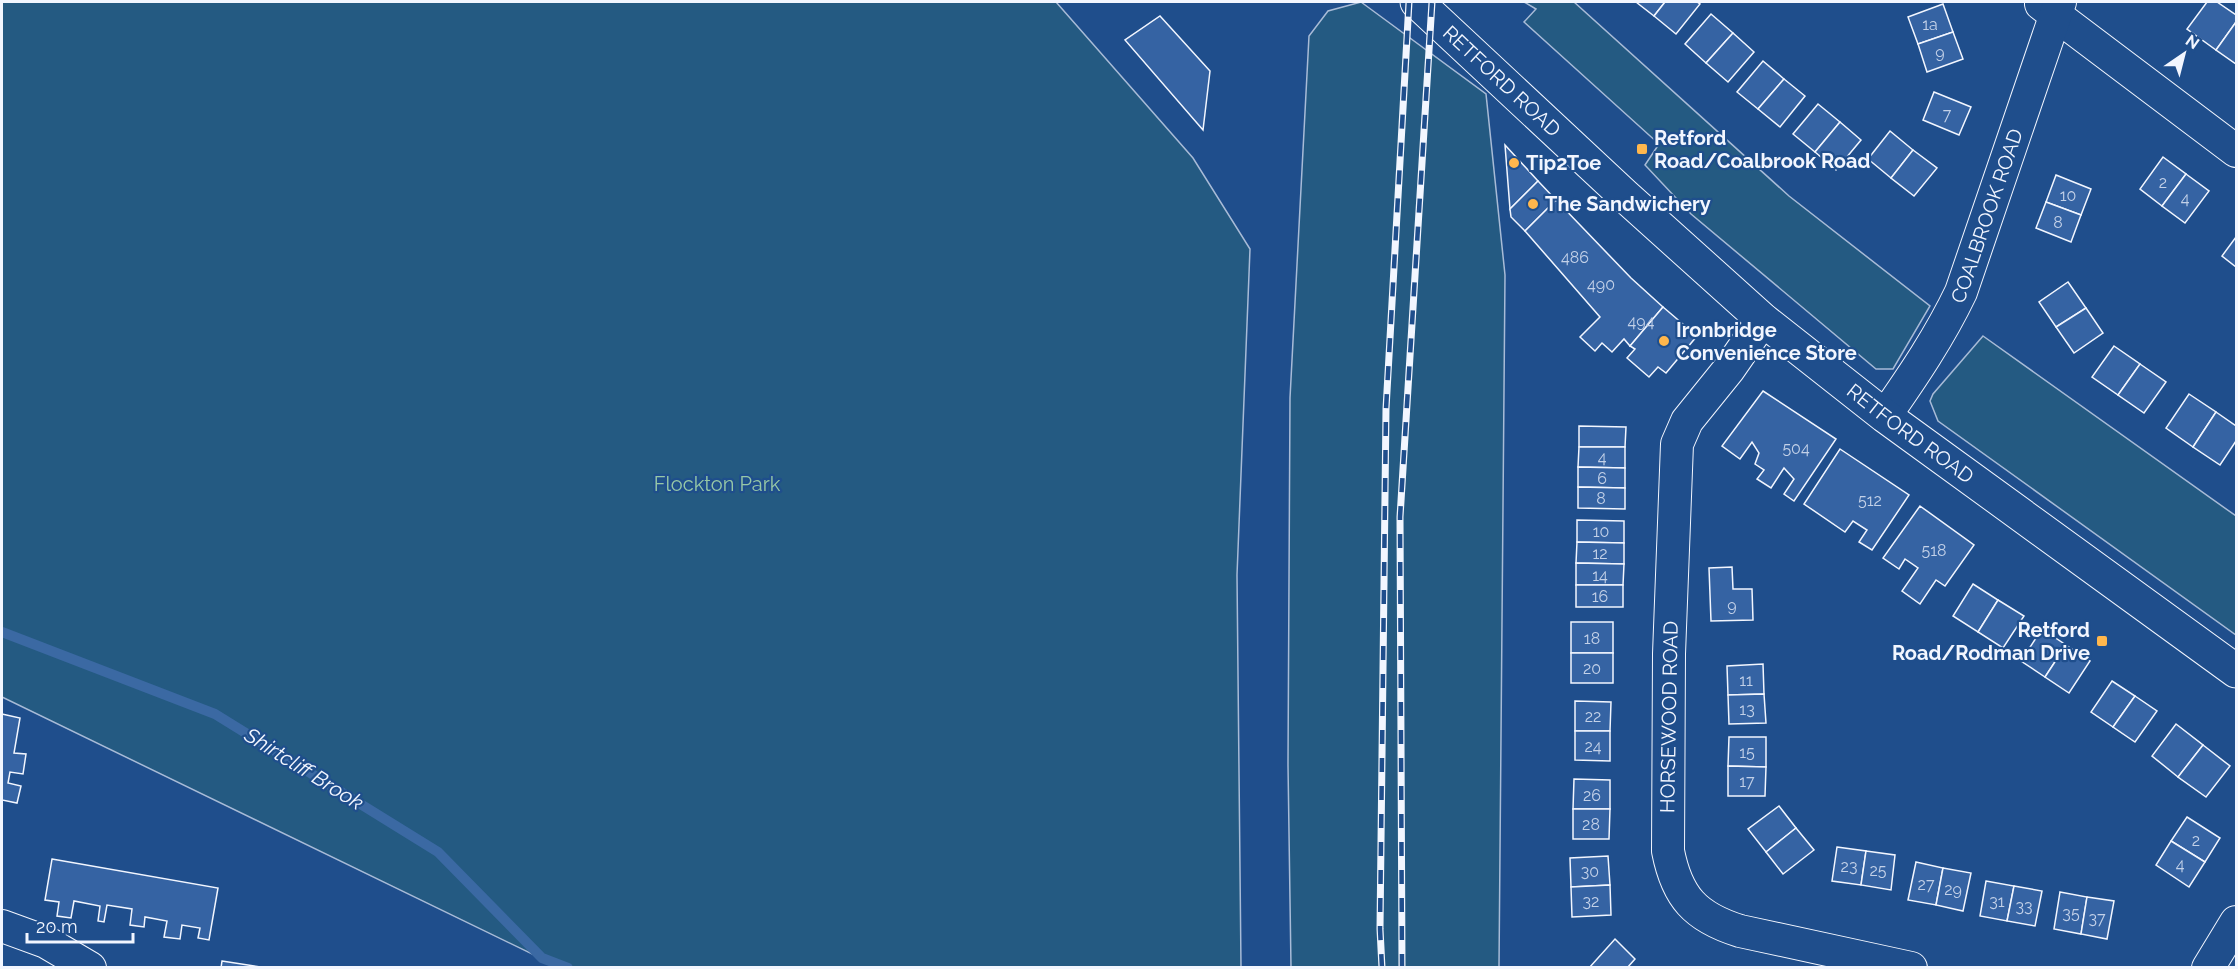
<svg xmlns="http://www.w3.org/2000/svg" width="2238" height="969" viewBox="0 0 2238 969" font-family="Raleway,sans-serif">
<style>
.green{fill:#245a82;stroke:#a8bbd7;stroke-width:1.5}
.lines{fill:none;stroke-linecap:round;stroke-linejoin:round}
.stream{stroke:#3b69a3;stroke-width:10}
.building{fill:#3563a3;stroke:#f2f6ff;stroke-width:1.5}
.street-casing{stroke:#f2f6ff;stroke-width:34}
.secondary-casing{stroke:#f2f6ff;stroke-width:35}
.street{stroke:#1f4e8c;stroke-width:32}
.secondary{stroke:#1f4e8c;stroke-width:33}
.rail-casing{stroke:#f2f6ff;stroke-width:7}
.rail{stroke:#1f4e8c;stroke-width:4.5;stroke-dasharray:14;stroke-linecap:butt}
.poi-dot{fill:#ffb74d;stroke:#1f4e8c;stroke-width:2}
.labels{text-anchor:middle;stroke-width:4.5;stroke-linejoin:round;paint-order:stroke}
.number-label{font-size:16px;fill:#c3d1e8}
.street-label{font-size:20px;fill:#f2f6ff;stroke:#1f4e8c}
.poi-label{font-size:20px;font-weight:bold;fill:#f2f6ff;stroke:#1f4e8c;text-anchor:start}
.park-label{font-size:20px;fill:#97c8a6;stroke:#1f4e8c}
.water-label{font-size:21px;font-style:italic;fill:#f2f6ff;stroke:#1f4e8c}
</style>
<rect width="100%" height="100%" fill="#1f4e8c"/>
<g class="green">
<polygon points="2,2 1056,2 1193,158 1250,249 1237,575 1241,967 559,967 2,697"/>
<polygon points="1361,2 1486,94 1505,275 1499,967 1291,967 1288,765 1290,398 1309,36 1328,11"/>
<polygon points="1524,2 1574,2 1789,196 1930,306 1893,369 1876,369 1691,214 1645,165 1659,144 1524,22 1536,9"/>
<polygon points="1983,336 2236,516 2236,635 1938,421 1930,401 1933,394"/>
</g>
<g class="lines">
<polyline class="stream" points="2,632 215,714 438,852 542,958 568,968"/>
</g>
<g class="building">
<polygon points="1636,2 1665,2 1654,16"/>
<polygon points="1665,2 1697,2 1700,4 1676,34 1654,16"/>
<polygon points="2207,2 2217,2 2236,15 2236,22 2216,50 2187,29"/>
<polygon points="1943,4 1953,32 1918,44 1908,17"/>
<polygon points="1711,14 1733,33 1706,63 1685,44"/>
<polygon points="1160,16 1210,71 1203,130 1125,40"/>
<polygon points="2236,22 2236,64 2216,50"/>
<polygon points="1953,32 1963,59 1927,72 1918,44"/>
<polygon points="1733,33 1754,52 1728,82 1706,63"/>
<polygon points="1763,61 1784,79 1758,109 1737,92"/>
<polygon points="1784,79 1805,96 1780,127 1758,109"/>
<polygon points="1934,92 1971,107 1959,135 1923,120"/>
<polygon points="1818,104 1840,122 1815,152 1793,134"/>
<polygon points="1840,122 1861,140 1836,170 1815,152"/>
<polygon points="1890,131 1913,150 1891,178 1868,159"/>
<polygon points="1505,145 1538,181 1510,209"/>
<polygon points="1913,150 1937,168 1914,196 1891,178"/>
<polygon points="2163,157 2186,174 2162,206 2140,189"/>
<polygon points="2186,174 2209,191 2185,223 2162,206"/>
<polygon points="2056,175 2091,189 2081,215 2046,202"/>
<polygon points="1538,181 1556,200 1525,231 1511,217 1510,209"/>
<polygon points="1556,200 1631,278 1663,307 1630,346 1624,339 1612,352 1602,343 1595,351 1580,337 1600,317 1525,231"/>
<polygon points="2046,202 2081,215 2071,242 2036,228"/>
<polygon points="2236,237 2236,267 2222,256"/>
<polygon points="2068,282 2086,308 2056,327 2039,302"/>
<polygon points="1663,307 1697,336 1666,373 1658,367 1649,377 1627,358 1635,349 1630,346"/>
<polygon points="2086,308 2103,333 2074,353 2056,327"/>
<polygon points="2114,346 2140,364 2118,395 2092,377"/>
<polygon points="2140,364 2166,382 2144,413 2118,395"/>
<polygon points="1763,391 1836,439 1794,501 1784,494 1794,479 1784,468 1771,488 1757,479 1764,470 1755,464 1759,453 1752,442 1740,459 1722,446"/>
<polygon points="2189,394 2216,412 2193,447 2166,428"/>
<polygon points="2216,412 2236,426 2236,441 2220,465 2193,447"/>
<polygon points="1579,426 1626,427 1625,447 1579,447"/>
<polygon points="1579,447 1625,447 1625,468 1578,467"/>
<polygon points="1840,449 1909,495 1872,550 1859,542 1867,530 1853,521 1845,532 1804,504"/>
<polygon points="1578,467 1625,468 1625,488 1578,487"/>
<polygon points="1578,487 1625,488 1625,509 1578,508"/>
<polygon points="1920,506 1974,545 1945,586 1936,580 1920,604 1902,591 1918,568 1905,559 1899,569 1883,558"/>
<polygon points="1577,520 1624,521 1624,543 1577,542"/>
<polygon points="1577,542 1624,543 1624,564 1576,563"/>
<polygon points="1576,563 1624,564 1623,585 1576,585"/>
<polygon points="1732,567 1733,589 1752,589 1753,620 1711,621 1709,568"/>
<polygon points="1973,584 1998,600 1978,632 1953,616"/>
<rect x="1576" y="585" width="47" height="22"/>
<polygon points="1998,600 2024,616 2003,648 1978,632"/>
<rect x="1571" y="622" width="42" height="31"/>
<polygon points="2042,629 2066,645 2045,677 2021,661"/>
<polygon points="2066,645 2090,661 2069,693 2045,677"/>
<rect x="1571" y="653" width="42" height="30"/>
<polygon points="1763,664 1764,694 1728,695 1727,666"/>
<polygon points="2112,681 2135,696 2113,727 2091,712"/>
<polygon points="1764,694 1766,723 1729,724 1728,695"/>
<polygon points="2135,696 2157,711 2135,742 2113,727"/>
<polygon points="1575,701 1611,702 1610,731 1575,731"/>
<polygon points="2,714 20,718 14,753 26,754 23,774 10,772 8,783 21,786 17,803 2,800"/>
<polygon points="2176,724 2203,745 2178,777 2152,756"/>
<polygon points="1575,731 1610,731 1610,761 1575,760"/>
<polygon points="1729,737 1766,737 1766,767 1728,766"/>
<polygon points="2203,745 2230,766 2206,797 2178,777"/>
<polygon points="1728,766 1766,767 1765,796 1728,796"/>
<polygon points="1574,779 1610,780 1610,809 1573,809"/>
<polygon points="1779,806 1796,828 1766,852 1748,829"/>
<polygon points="1573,809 1610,809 1609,839 1573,839"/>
<polygon points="2187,817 2220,838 2205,862 2171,841"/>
<polygon points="1796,828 1814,850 1783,874 1766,852"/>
<polygon points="2171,841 2205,862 2189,887 2156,865"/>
<polygon points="1837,847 1866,851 1861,885 1832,881"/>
<polygon points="1866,851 1895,855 1891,890 1861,885"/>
<polygon points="1608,856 1610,885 1571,887 1570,858"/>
<polygon points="52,859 218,888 209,940 198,938 200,928 182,925 180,939 164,937 167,921 145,917 144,927 130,925 132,909 107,905 104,922 98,921 100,906 74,901 71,918 57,916 59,902 45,900"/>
<polygon points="1916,862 1943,868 1936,905 1908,900"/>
<polygon points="1943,868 1971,873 1963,911 1936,905"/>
<polygon points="1986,881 2014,886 2007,921 1980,916"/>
<polygon points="1610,885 1611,915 1572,917 1571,887"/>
<polygon points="2014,886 2042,891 2035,926 2007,921"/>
<polygon points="2060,892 2087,897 2081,934 2054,929"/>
<polygon points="2087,897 2114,901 2107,939 2081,934"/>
<polygon points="1615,939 1635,959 1627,968 1589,968"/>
<polygon points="222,961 267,968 221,968"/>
</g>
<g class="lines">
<defs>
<g id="street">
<polyline points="2041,4 2236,151"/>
<path d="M 1763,320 L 1729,369 L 1687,421 L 1677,444 L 1669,654 L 1668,851 C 1677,897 1695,917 1740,931 L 1911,968"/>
<path id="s1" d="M 1885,416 C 1913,376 1940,336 1961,292 L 2060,2"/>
<polyline points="2,926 46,942 90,968"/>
<polyline points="2208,968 2236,922"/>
</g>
<g id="secondary">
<path id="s2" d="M 1417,2 L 1624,195 L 1763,320 L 1885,416 L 2236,671"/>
</g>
</defs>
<use href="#street" class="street-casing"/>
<use href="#secondary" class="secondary-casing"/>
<use href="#street" class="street"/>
<use href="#secondary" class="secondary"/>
<defs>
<g id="rail">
<polyline points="1382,968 1380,929 1386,409 1409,2"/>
<polyline points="1402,968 1400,517 1432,2"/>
</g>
</defs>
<use href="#rail" class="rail-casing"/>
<use href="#rail" class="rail"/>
</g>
<g class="poi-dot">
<rect x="1636" y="143" width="12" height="12" rx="3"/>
<circle cx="1514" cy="163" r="6"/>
<circle cx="1533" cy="204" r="6"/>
<circle cx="1664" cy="341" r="6"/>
<rect x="2096" y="635" width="12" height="12" rx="3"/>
</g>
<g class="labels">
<g class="number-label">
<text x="1930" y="30">1a</text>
<text x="1940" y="58">9</text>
<text x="1947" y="120">7</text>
<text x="2163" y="188">2</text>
<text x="2068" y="201">10</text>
<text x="2185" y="204">4</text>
<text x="2058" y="228">8</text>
<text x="1575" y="263">486</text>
<text x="1601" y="290">490</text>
<text x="1641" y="327">494</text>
<text x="1796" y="454">504</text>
<text x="1602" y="463">4</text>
<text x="1602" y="484">6</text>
<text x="1601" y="504">8</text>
<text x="1870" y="506">512</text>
<text x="1601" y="537">10</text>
<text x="1934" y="556">518</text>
<text x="1600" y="559">12</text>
<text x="1600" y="581">14</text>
<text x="1600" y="602">16</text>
<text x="1732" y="611">9</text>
<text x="1592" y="644">18</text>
<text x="1592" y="674">20</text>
<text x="1746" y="686">11</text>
<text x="1747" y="715">13</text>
<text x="1593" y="722">22</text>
<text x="1593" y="752">24</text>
<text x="1747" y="758">15</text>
<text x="1747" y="787">17</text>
<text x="1592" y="801">26</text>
<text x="1591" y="830">28</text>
<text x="2196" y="846">2</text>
<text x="2180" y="870">4</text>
<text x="1849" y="872">23</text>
<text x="1878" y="876">25</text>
<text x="1590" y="877">30</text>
<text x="1926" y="890">27</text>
<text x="1953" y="895">29</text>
<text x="1591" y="907">32</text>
<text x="1997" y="907">31</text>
<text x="2024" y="912">33</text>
<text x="2071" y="919">35</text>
<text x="2097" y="924">37</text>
</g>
<g class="street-label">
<text dy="7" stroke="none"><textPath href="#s2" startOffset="116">RETFORD ROAD</textPath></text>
<text dy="7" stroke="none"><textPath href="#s1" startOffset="226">COALBROOK ROAD</textPath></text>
<text dy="7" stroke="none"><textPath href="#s2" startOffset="656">RETFORD ROAD</textPath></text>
<text transform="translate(1669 717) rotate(-89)" y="7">HORSEWOOD ROAD</text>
</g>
<g class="poi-label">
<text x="1654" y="145">Retford<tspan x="1654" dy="23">Road/Coalbrook Road</tspan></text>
<text x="1526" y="170">Tip2Toe</text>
<text x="1545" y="211">The Sandwichery</text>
<text x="1676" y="337">Ironbridge<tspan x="1676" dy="23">Convenience Store</tspan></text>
<text x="2090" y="637" text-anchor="end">Retford<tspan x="2090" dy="23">Road/Rodman Drive</tspan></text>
</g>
<g class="park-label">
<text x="717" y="491">Flockton Park</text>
</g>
<g class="water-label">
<text transform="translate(304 769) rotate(32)" y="7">Shirtcliff Brook</text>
</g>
</g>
<rect width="2238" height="969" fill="none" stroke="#f2f6ff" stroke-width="6"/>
<g transform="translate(2184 54) rotate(35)" stroke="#1f4e8c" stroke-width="4.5" paint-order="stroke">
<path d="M0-4.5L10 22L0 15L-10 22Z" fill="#f2f6ff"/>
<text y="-9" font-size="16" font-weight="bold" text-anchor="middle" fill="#f2f6ff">N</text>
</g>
<path d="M27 933v9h106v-9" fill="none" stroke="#f2f6ff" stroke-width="3"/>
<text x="36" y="933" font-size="18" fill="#f2f6ff" stroke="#1f4e8c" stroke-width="4.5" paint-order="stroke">20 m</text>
</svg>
